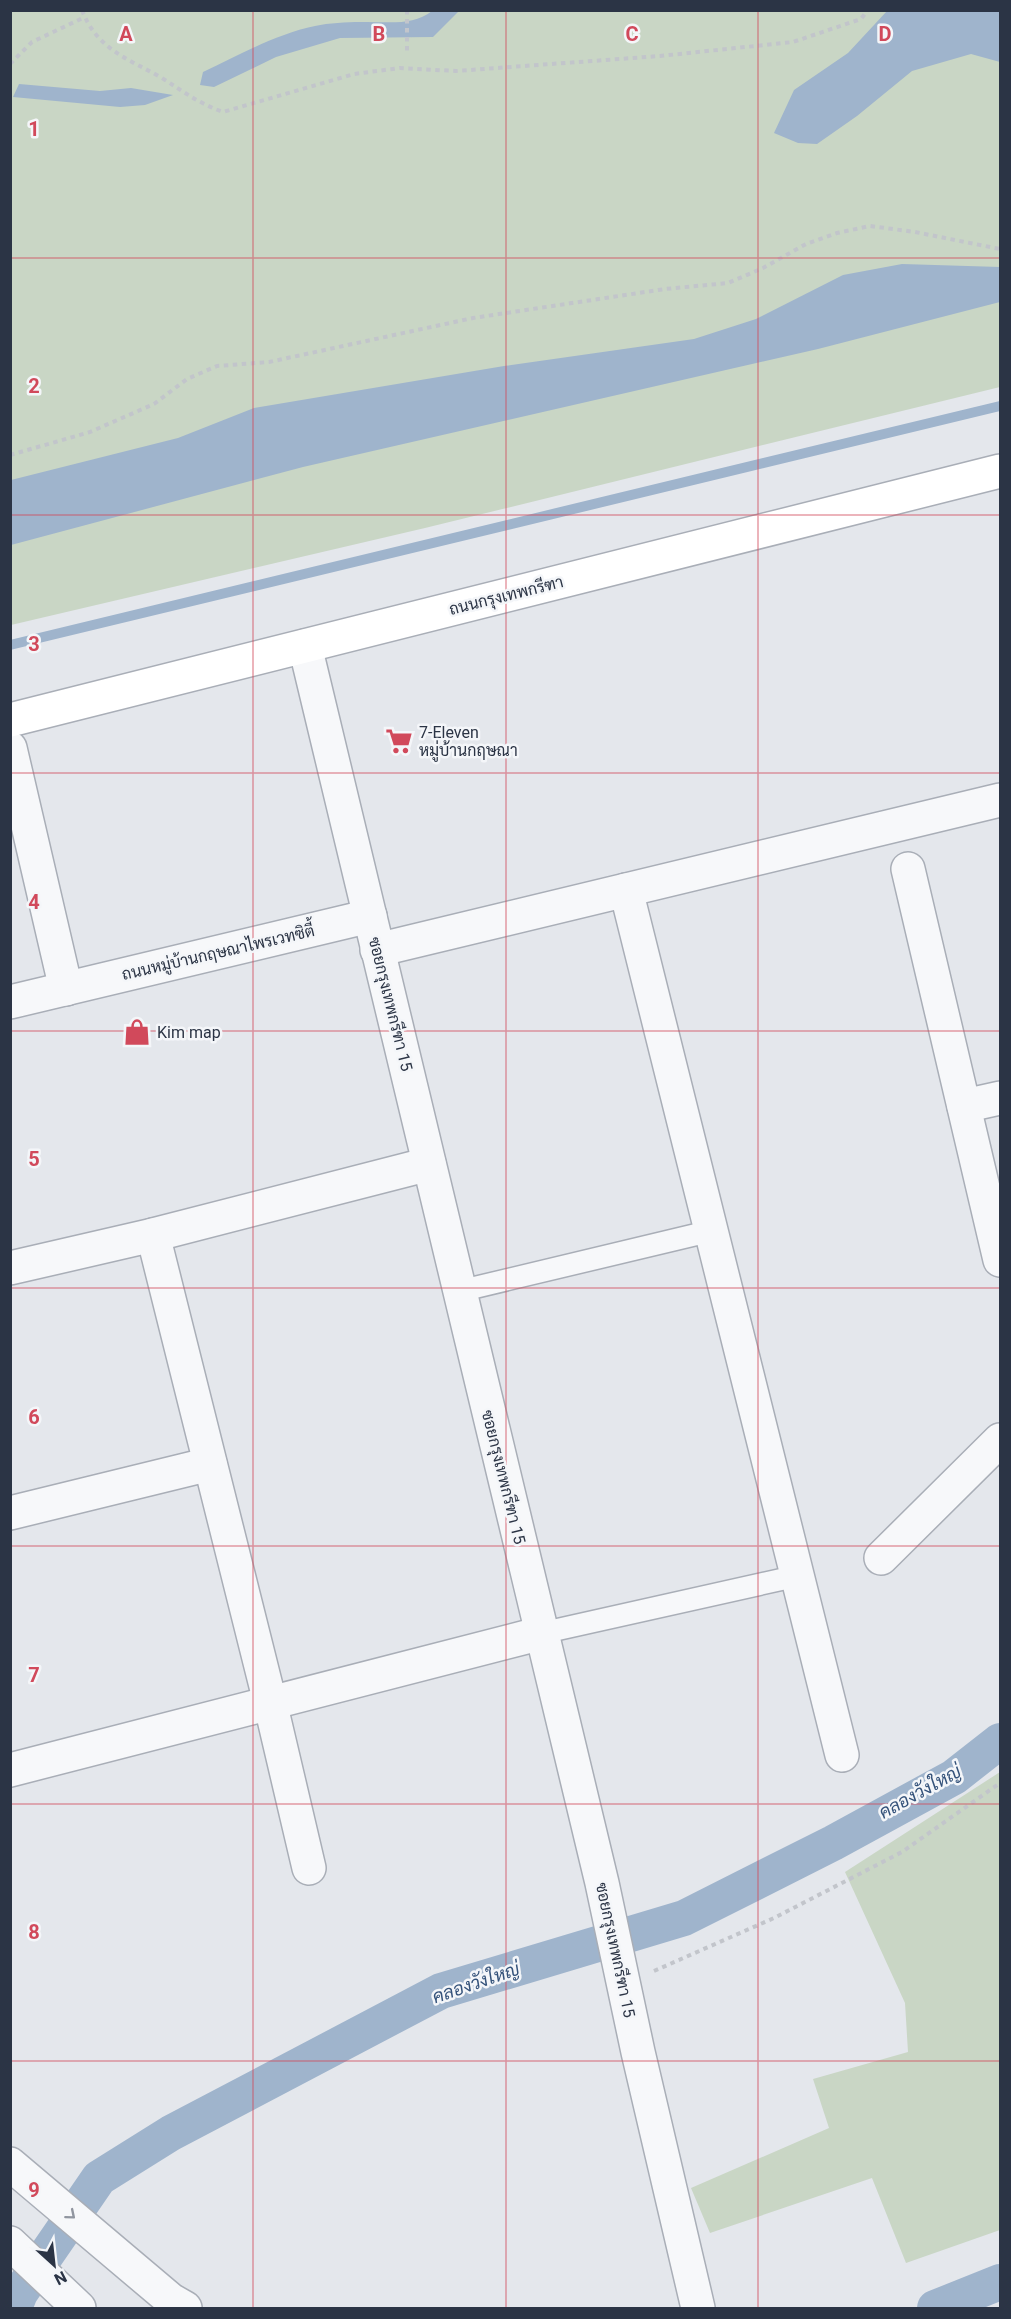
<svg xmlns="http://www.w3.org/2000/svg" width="1011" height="2319" viewBox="0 0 1011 2319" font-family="Roboto,Sarabun,sans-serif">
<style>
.green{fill:#c9d6c5}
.water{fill:#9fb4cc}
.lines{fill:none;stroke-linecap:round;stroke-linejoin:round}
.stream{stroke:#9fb4cc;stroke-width:10}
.canal{stroke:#9fb4cc;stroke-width:36}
.service-casing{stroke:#a9aeb7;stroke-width:24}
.minor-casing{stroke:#a9aeb7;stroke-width:36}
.secondary-casing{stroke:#a9aeb7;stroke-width:36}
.path{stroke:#c2c5cb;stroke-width:4;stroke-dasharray:4.5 4.5;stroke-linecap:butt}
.service{stroke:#f7f8fa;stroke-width:21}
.minor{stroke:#f7f8fa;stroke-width:33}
.secondary{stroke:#fff;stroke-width:33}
.oneway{stroke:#9196a0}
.grid{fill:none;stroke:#d1495b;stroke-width:1.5;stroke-opacity:0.55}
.labels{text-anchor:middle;stroke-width:5;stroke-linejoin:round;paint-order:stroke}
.street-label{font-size:16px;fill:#2b3445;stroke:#f4f6f9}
.poi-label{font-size:16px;fill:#2b3445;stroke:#f4f6f9;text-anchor:start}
.water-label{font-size:18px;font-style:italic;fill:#34527a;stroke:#f4f6f9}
.grid-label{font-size:20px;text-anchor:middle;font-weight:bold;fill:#d1495b;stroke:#f4f6f9;stroke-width:5;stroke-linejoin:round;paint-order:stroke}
</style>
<rect width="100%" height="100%" fill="#e4e7ec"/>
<g class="green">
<polygon points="10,11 1000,11 1000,387 425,528 11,625"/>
<polygon points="1000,1772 1000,2230 906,2263 872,2178 710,2233 691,2188 829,2128 813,2079 908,2052 905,2003 845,1872"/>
</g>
<g class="water">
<path d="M 432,11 L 459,11 L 433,37 L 340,38 L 276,57 L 214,87 L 200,85 L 203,72 C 239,55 276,34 315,26 C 329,23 346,22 361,22 C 385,21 412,27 432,11 Z"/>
<polygon points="887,11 1000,11 1000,62 971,54 912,71 857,116 817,144 798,143 774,133 794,90 848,53"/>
<polygon points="19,84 100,91 131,88 173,95 145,105 120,107 13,97"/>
<polygon points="902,264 1000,267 1000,302 818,349 303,467 11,545 11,480 178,438 254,408 504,366 694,339 756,319 843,275"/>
</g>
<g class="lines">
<polyline class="stream" points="10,645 1000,406"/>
<g class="canal">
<polyline points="14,2308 20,2293 99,2178 171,2133 441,1991 684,1918 833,1843 954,1777 1000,1741"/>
<polyline points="935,2308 1000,2282"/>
</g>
<defs>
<g id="service">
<polyline points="460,1291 711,1231"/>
<polyline points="542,1633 797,1576"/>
</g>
<g id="minor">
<polyline points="305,646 602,1883 638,2052 698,2308"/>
<polyline points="10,748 66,989"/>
<polyline points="908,869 1000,1260"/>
<polyline points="626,890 842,1755"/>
<polyline points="377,950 1000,800"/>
<polyline points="10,1002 370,916"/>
<polyline points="964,1106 1000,1098"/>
<polyline points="153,1235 270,1702 309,1868"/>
<polyline points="10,1268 153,1235 429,1164"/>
<polyline points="10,1513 210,1464"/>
<polyline points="881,1558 1000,1440"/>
<polyline points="10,1770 542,1633"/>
<polyline points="10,2164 171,2300 185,2308"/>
<polyline points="10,2243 79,2308"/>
</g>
<polyline id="secondary" points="10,720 1000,471"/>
</defs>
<use href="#service" class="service-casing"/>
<use href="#minor" class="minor-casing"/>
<use href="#secondary" class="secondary-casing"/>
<g class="path">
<path d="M 82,10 C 97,50 129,59 162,78 C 184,92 198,103 223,112 L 354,74 L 400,68 L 456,71 L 660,56 L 793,42 L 861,19 L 868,10"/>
<polyline points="407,10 407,52"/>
<polyline points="10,64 32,42 85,17"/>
<polyline points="10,455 90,432 154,404 187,379 217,366 269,362 473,318 665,289 728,283 763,268 806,244 837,233 870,226 915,232 1000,249"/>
<polyline points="654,1971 774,1918 902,1852 1000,1783"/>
</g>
<use href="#service" class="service"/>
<use href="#minor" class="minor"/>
<use href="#secondary" class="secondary"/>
</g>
<defs><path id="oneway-chevron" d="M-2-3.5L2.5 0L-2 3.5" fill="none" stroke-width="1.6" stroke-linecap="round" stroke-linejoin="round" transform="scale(1.5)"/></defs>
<use class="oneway" href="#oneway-chevron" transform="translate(71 2215) rotate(40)"/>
<path class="grid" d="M 253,10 L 253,2308M 506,10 L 506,2308M 758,10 L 758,2308M 10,258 L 1000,258M 10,515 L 1000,515M 10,773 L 1000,773M 10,1031 L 1000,1031M 10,1288 L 1000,1288M 10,1546 L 1000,1546M 10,1804 L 1000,1804M 10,2061 L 1000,2061"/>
<defs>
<symbol id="supermarket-bare" viewBox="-9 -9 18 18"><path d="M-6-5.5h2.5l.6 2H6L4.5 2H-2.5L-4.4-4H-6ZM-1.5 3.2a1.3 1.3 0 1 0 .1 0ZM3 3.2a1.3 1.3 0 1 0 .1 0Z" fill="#d1495b" stroke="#f4f6f9" stroke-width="2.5" paint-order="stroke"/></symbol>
<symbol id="shop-bare" viewBox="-9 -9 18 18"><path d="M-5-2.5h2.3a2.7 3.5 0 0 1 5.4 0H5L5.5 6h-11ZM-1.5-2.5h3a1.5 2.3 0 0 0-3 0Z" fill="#d1495b" stroke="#f4f6f9" stroke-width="2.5" paint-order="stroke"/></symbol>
</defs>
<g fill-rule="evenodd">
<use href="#supermarket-bare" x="380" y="722" width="38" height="38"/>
<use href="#shop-bare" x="118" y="1013" width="38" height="38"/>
</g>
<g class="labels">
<g class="street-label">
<text transform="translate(506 595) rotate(-14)" y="6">ถนนกรุงเทพกรีฑา</text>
<text transform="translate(218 952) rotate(-13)" y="6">ถนนหมู่บ้านกฤษณาไพรเวทซิตี้</text>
<text transform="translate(391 1004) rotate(76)" y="6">ซอยกรุงเทพกรีฑา 15</text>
<text transform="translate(504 1477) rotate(76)" y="6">ซอยกรุงเทพกรีฑา 15</text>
<text transform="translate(616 1950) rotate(78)" y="6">ซอยกรุงเทพกรีฑา 15</text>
</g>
<g class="poi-label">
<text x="419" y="738">7-Eleven<tspan x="419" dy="18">หมู่บ้านกฤษณา</tspan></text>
<text x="157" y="1038">Kim map</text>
</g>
<g class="water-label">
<text transform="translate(920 1792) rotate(-29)" y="6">คลองวังใหญ่</text>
<text transform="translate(476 1983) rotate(-19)" y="6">คลองวังใหญ่</text>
</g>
</g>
<g class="grid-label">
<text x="126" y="41">A</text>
<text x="379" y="41">B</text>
<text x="632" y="41">C</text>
<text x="885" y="41">D</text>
<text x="34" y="136">1</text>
<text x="34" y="393">2</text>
<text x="34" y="651">3</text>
<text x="34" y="909">4</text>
<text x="34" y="1166">5</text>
<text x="34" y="1424">6</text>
<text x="34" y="1682">7</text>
<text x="34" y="1939">8</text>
<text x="34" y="2197">9</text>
</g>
<rect width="1011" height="2319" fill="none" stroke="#2b3445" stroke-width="24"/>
<g transform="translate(54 2265) rotate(153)" stroke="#f4f6f9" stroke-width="4.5" paint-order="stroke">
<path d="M0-4.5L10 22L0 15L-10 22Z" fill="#2b3445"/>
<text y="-9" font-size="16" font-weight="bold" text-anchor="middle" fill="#2b3445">N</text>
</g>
</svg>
